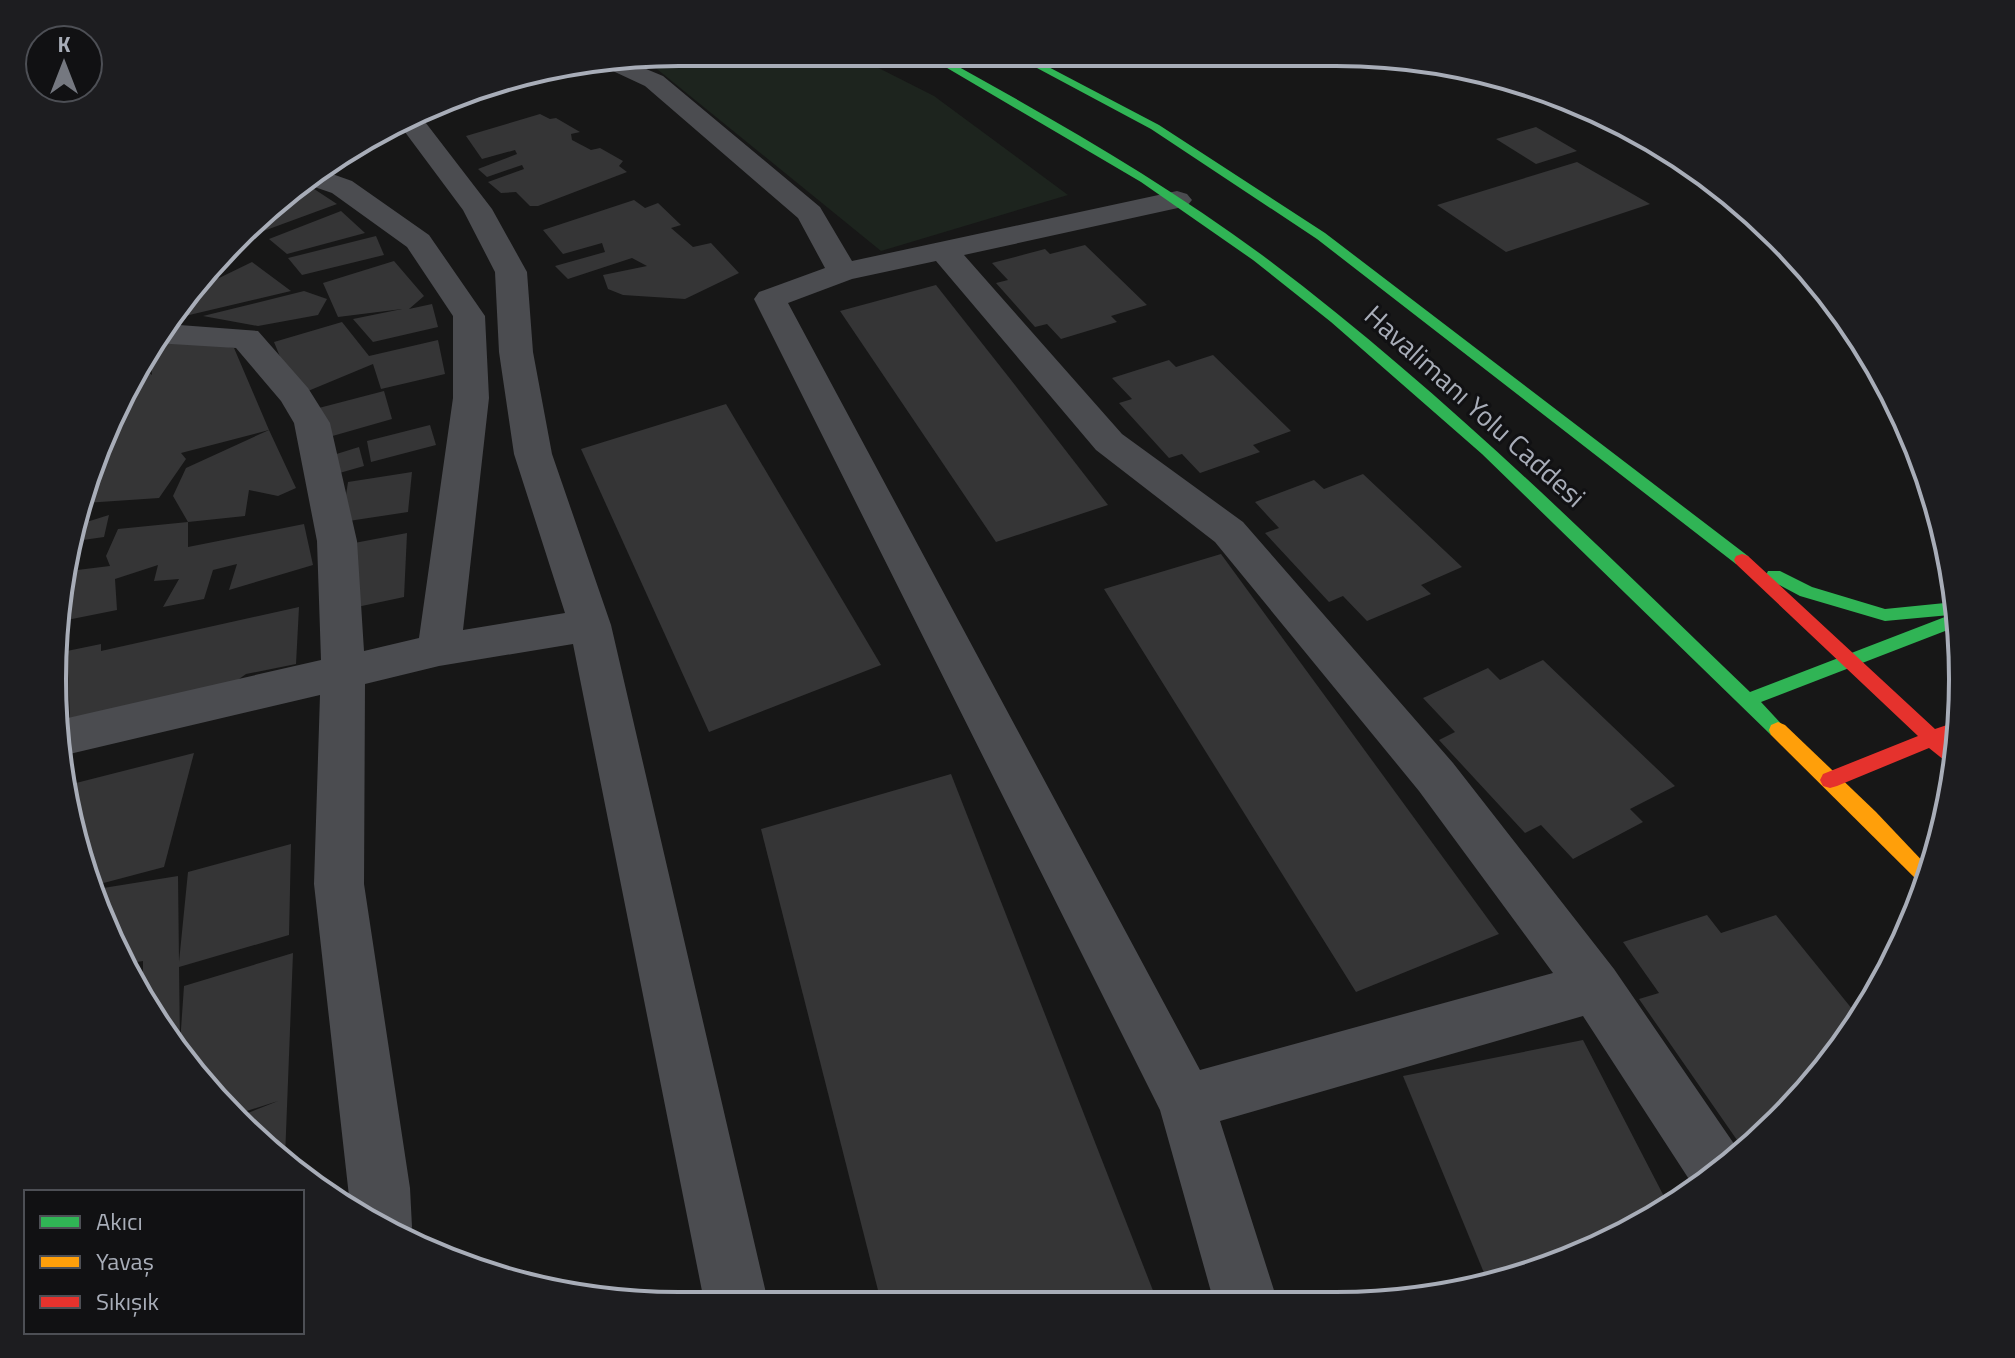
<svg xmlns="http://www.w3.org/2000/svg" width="2015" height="1358" viewBox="0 0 2015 1358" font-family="'Titillium Web',sans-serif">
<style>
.green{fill:#1d241e}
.building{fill:#353536}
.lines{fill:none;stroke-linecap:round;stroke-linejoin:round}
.street{fill:#4b4c50;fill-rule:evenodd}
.fast{fill:#30b455;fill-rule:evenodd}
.slow{fill:#ff9f0a;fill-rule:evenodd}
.jam{fill:#e5322d;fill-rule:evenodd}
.labels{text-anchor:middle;stroke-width:6;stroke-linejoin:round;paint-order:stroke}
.street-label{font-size:28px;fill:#a8adb8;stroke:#111113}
.rim{fill:none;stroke:#a8adb8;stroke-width:4}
</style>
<rect width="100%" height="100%" fill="#171717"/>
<polygon class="green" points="679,52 847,52 934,96 1068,195 881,251 652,65 639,59"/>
<g class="building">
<polygon points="540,114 550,119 556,118 580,132 571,134 572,140 591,150 600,148 623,161 619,166 627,172 538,206 530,206 516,192 501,193 488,182 524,169 522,165 487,177 478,169 517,154 515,150 482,159 466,136"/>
<polygon points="1536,127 1577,151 1536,164 1496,139"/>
<polygon points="1577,162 1650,204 1506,252 1437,205"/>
<polygon points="308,185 337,204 258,233 253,230 287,198 305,195"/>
<polygon points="634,200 645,208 658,203 681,225 671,228 693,247 711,243 739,273 685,299 623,295 608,289 603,275 647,266 632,258 568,279 555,266 605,252 602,243 563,254 543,230"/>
<polygon points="341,211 365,233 287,254 269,239"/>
<polygon points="376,236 384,255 302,275 288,258"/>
<polygon points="1085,245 1147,305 1111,316 1117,322 1061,339 1047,324 1035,327 996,283 1008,280 992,263 1045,249 1050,254"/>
<polygon points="236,246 229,266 203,278 203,277"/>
<polygon points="394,261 424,296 409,309 432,304 438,327 373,342 353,319 402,309 338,317 323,283"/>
<polygon points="252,262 291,291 168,320 182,297 201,279 217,279"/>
<polygon points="936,285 1011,380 1108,505 996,542 840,311"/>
<polygon points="304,291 327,299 318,315 258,326 203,316"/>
<polygon points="342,322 369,356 438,340 445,374 381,389 373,364 296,396 274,342"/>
<polygon points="185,339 234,348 269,430 181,453 186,459 159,498 85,503 100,439 141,367 152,375 150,352 154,345"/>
<polygon points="1213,355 1291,431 1253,445 1260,452 1200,473 1182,454 1169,458 1119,403 1132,399 1112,378 1169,360 1176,367"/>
<polygon points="384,391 392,419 322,439 315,409"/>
<polygon points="726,404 881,665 709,732 581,449"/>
<polygon points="430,425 436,445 371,462 367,441"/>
<polygon points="269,430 296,488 278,496 249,490 245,516 188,522 173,496 186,468"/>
<polygon points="359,447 364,466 329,476 330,456"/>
<polygon points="412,472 408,512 342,522 348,482"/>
<polygon points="1363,474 1462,567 1421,585 1431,594 1367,621 1343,596 1329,602 1265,533 1279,528 1255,502 1314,480 1324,489"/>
<polygon points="109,515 104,537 76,541 80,524"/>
<polygon points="188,522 188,547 304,524 313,565 229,590 237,564 213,570 204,599 163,607 179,579 154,581 158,565 115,579 117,610 57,622 69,571 110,566 106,556 118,529"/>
<polygon points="407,533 404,597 343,610 349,544"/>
<polygon points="1221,554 1344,722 1499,934 1356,992 1104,589"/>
<polygon points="299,607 296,664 246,674 225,689 70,718 67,651 101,644 101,651"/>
<polygon points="1543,660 1675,786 1630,809 1643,822 1573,859 1541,825 1525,833 1439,740 1455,732 1423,698 1488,668 1500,680"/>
<polygon points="194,753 164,867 96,885 74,829 76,783"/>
<polygon points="951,774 1159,1306 882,1306 761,829"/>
<polygon points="291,844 289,935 179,967 180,1044 184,986 293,953 285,1158 233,1119 278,1101 231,1116 143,1002 143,961 125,964 97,889 178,876 179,962 188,872"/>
<polygon points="1707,915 1721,933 1776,915 1861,1020 1780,1122 1760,1138 1757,1133 1737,1140 1639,999 1659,993 1623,942"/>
<polygon points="1583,1040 1670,1208 1576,1258 1489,1285 1403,1076"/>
</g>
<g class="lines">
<g class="street">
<path d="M 627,61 L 663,76 L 820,207 L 852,261 L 1177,191 L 1187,194 L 1192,200 L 1187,206 L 964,255 L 1122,434 L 1243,522 L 1453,763 L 1614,969 L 1741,1154 L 1696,1190 L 1583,1016 L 1220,1121 L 1279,1306 L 1215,1306 L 1160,1110 L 754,299 L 759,292 L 825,268 L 798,218 L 645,86 L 600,65 ZM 936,261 L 1096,450 L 1215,542 L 1419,791 L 1553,973 L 1200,1070 L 788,303 L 852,279 Z"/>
<polygon points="419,114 492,209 527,272 533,352 552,454 611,625 769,1306 705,1306 573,644 439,666 365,684 364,884 410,1188 412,1227 405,1242 350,1205 314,884 320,695 61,756 59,720 321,660 317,541 294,423 281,401 236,348 155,343 166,324 258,331 308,388 330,423 357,541 364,651 419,638 453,398 453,316 407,247 332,193 303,183 318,169 352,181 429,235 485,316 489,398 463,630 565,613 514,454 499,352 495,272 463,210 399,124"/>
</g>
<g class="fast">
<path d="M 920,52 L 932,52 C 1046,115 1158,178 1262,255 C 1437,386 1593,541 1750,692 L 1950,615 L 1885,621 L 1800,596 L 1768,579 L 1766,575 L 1768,571 L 1780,571 L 1812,587 L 1885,609 L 1955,602 L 1958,626 L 1761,702 L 1787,730 L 1785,735 L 1771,735 L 1482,454 L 1331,322 L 1253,260 L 1141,182 Z"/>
<polygon points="1007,52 1020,52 1159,125 1325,233 1748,556 1750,560 1748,564 1736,564 1317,239 1151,129"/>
</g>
<polygon class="slow" points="1778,722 1785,725 1876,812 1930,869 1925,888 1771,735 1769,730 1771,725"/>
<polygon class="jam" points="1742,554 1748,556 1935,729 1959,721 1957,736 1947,741 1956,749 1954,768 1929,748 1837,786 1830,788 1823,786 1820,780 1823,774 1918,736 1736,564 1734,560 1736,556"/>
</g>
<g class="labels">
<g class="street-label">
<text transform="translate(1475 406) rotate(42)" y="10">Havalimanı Yolu Caddesi</text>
</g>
</g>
<path d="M0 0H2015V1358H0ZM679 66H1336A613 613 0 0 1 1949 679V679A613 613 0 0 1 1336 1292H679A613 613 0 0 1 66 679V679A613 613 0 0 1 679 66Z" fill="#1d1d20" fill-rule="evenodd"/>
<path class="rim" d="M679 66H1336A613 613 0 0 1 1949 679V679A613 613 0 0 1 1336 1292H679A613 613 0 0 1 66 679V679A613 613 0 0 1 679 66Z"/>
<rect x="24" y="1190" width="280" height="144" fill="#111113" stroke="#4d4f55" stroke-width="2"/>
<rect x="40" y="1216" width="40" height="12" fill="#30b455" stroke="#4d4f55" stroke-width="2"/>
<text x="96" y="1230" font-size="24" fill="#a8adb8">Akıcı</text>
<rect x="40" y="1256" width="40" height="12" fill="#ff9f0a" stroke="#4d4f55" stroke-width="2"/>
<text x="96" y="1270" font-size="24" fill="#a8adb8">Yavaş</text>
<rect x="40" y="1296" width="40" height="12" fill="#e5322d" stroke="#4d4f55" stroke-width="2"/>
<text x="96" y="1310" font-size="24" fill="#a8adb8">Sıkışık</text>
<g transform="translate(64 64)"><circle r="38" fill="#111113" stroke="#4d4f55" stroke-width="2"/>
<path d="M0-6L14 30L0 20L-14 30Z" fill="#757880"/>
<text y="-12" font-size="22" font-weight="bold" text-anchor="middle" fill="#a8adb8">K</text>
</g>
</svg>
